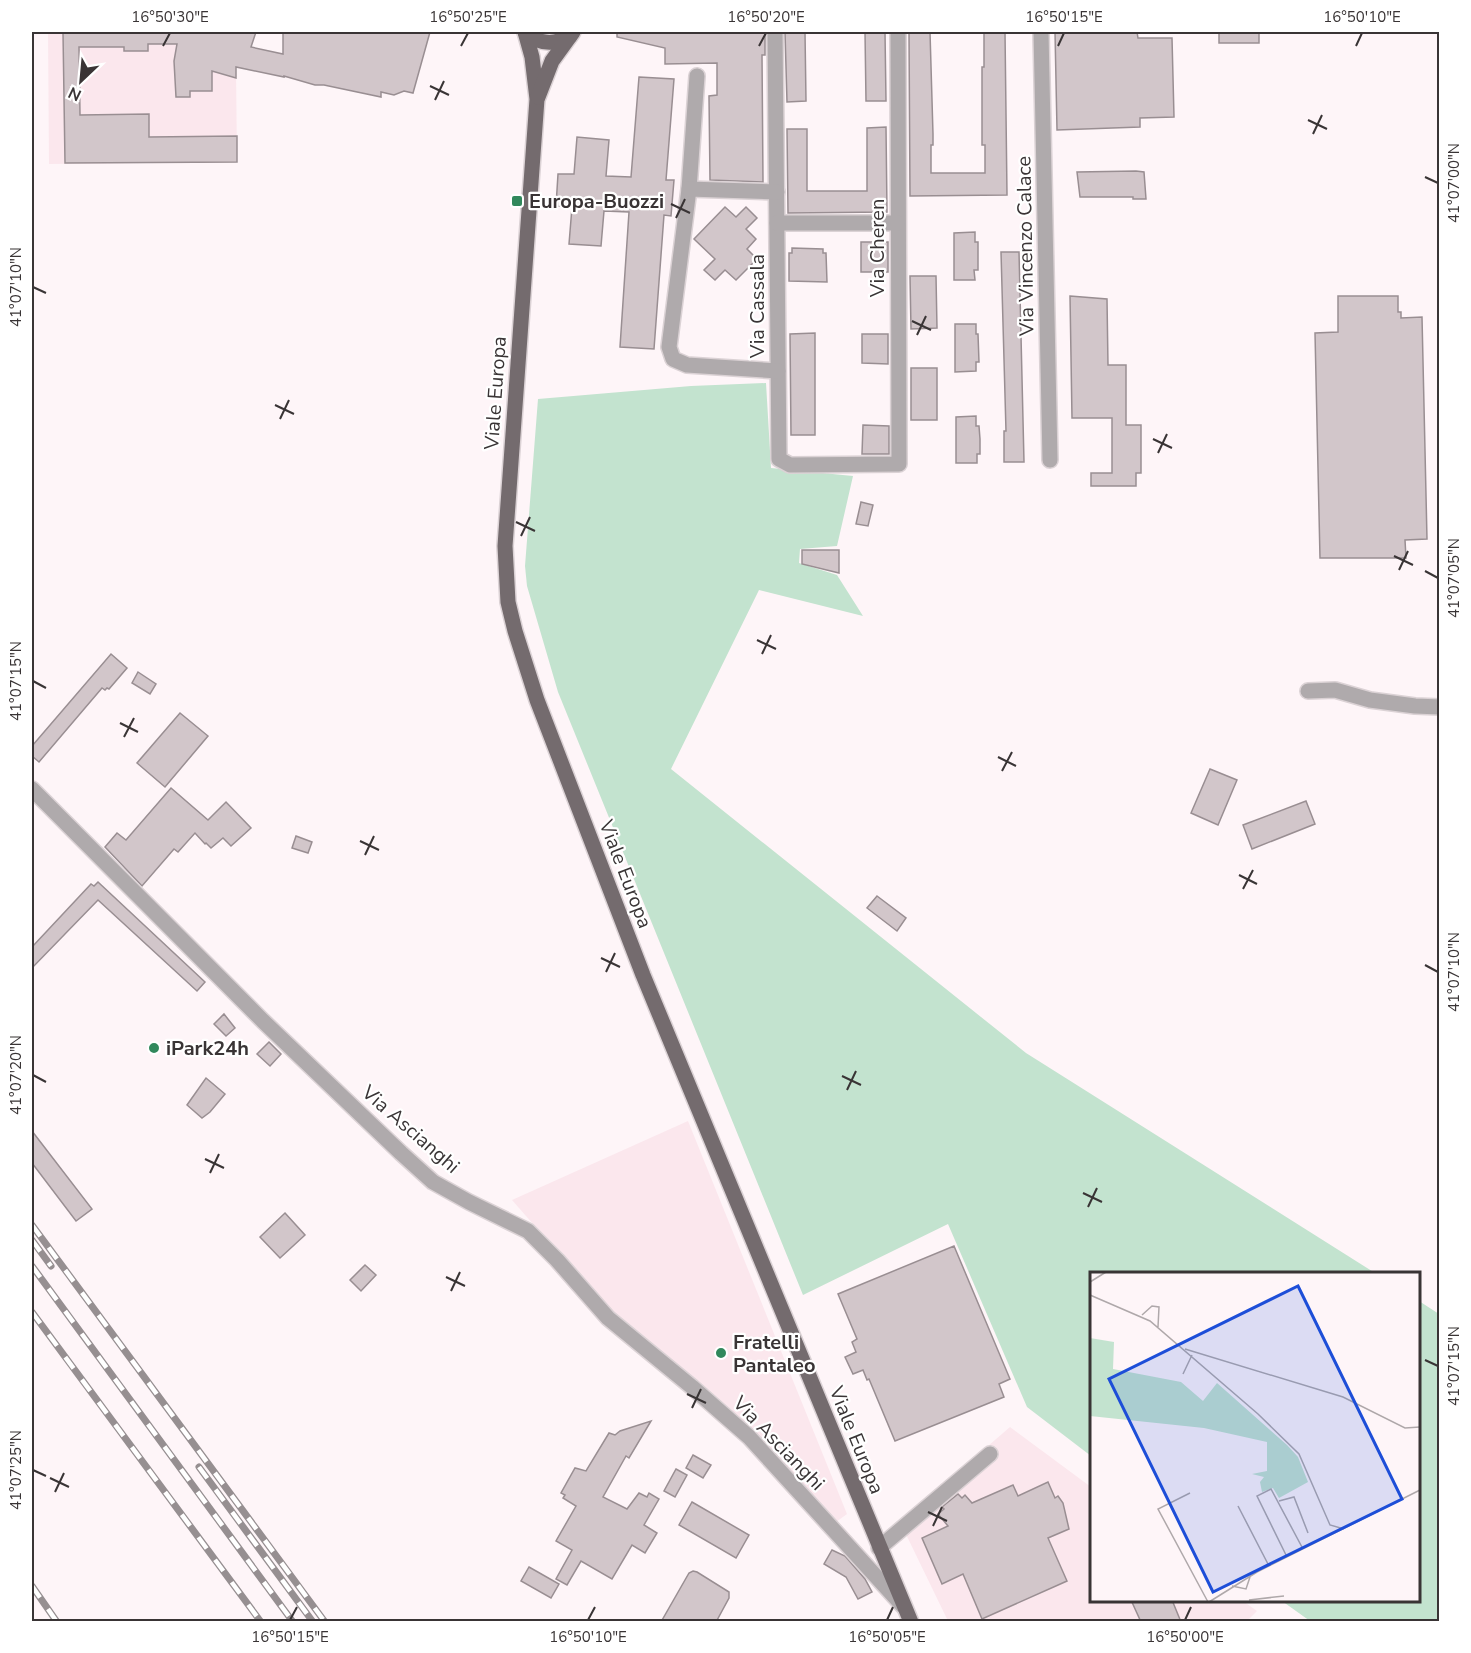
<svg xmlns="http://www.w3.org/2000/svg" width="1471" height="1653" viewBox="0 0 1471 1653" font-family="'Nunito Sans',sans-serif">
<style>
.built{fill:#fbe7ed}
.green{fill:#c3e3cf}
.building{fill:#d2c6ca;stroke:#998e92;stroke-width:1.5}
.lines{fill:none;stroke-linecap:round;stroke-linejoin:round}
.minor-casing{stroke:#dbd2d5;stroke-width:18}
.major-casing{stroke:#dbd2d5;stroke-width:18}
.minor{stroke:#afaaac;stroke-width:15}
.major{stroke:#746b6e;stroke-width:15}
.rail-casing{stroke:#968f91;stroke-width:7}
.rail{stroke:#fff;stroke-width:4.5;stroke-dasharray:14;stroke-linecap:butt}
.ticks{fill:none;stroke:#393435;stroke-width:2}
.poi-dot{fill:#31885c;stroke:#fff;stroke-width:2}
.labels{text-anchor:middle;stroke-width:4.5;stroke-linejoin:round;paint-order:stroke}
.poi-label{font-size:20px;font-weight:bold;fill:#393435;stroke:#fff;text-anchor:start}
.street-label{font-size:20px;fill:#393435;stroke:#fff}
.inset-road{fill:none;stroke:#afa8aa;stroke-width:1.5}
.view{fill:#1d4ed8;fill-opacity:0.15;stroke:#1d4ed8;stroke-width:3}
.inset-edge{fill:none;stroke:#393435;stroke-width:3}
.neatline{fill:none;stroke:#393435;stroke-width:2}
.ticks-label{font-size:15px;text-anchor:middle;fill:#393435}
</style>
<rect width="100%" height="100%" fill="#fef5f8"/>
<g class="built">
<polygon points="48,32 239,32 222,64 236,68 237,162 49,164"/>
<polygon points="688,1121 847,1514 836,1522 611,1313 512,1200"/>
<polygon points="1010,1427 1091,1487 1092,1600 1243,1601 1257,1611 1246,1622 948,1621 900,1522"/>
</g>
<g class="green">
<polygon points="766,383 771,468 853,476 837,546 800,549 799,563 837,575 863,616 759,590 671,769 1026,1053 1375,1273 1092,1274 1091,1456 1027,1407 948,1224 803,1295 558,692 527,586 525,566 538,399 691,386"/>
<polygon points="1419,1301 1439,1314 1439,1621 1310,1621 1282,1601 1418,1600"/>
</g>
<g class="building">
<polygon points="124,32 256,32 251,47 283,54 283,32 430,32 413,93 404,91 394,95 381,92 381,97 324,85 315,85 284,76 284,77 236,67 236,78 212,71 212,91 190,91 190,97 176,97 174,61 177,44 148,44 148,51 124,51 124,47 79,47 80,115 149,114 149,137 237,136 237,162 65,163 63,33"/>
<polygon points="617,32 765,32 765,55 762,55 763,182 710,180 709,96 717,95 717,63 665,64 665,48 617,37"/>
<polygon points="785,32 805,32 806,101 787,102"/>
<polygon points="865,32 885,32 886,101 866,101"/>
<polygon points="909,32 930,32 933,134 933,145 931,145 931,173 985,173 985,145 982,145 982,67 984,67 984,32 1005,32 1007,195 910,196"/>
<polygon points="1055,32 1137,32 1138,38 1172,38 1174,117 1140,118 1140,127 1057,130"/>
<rect x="1219" y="32" width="40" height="11"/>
<polygon points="639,77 674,79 666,180 674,180 671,216 664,215 654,349 620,347 629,212 604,211 601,246 569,244 572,207 556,206 558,174 574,174 577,137 609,140 606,176 631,177"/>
<polygon points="886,127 887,212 788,213 787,129 807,129 807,191 867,191 867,128"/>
<polygon points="1136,171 1144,172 1146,199 1133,199 1133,197 1080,197 1077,172"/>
<polygon points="725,207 736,217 746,207 757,218 746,229 756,239 747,249 757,259 736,280 725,270 715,280 704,270 715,259 694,239"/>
<polygon points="975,232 975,242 978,242 978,270 974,270 975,280 954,280 954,233"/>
<rect x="861" y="242" width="27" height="30"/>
<polygon points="792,248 823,249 823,253 826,253 827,282 789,281 789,253 792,253"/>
<polygon points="1001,252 1019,252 1024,462 1004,462 1004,431 1006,431"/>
<polygon points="910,276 936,276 937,328 911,329"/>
<polygon points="1070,296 1107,299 1108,365 1126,365 1126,425 1141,425 1141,473 1136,473 1136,486 1091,486 1091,473 1112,473 1112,418 1072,418"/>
<polygon points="1338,296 1398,296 1398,312 1401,312 1401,318 1422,317 1427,539 1405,540 1406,558 1320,558 1315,333 1338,332"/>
<polygon points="955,324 976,324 976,334 978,334 979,362 976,362 976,371 955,372"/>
<polygon points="815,333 815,435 791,435 790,334"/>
<polygon points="862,334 888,334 888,364 862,363"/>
<rect x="911" y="368" width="26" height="52"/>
<polygon points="976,416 976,426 979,426 980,439 980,454 977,454 977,463 956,463 956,417"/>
<polygon points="863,425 889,426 889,454 862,454"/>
<polygon points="861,502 873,505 868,526 856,524"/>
<polygon points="802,550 839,550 839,573 802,564"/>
<polygon points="111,654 127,668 109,689 107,688 105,690 102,688 39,762 32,756 32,746"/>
<polygon points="138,672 156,684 150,694 132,683"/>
<polygon points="180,713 208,736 165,787 137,763"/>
<polygon points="1210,769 1237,780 1218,825 1191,813"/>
<polygon points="171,788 208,820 226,802 251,828 231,846 223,838 211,848 206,843 205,844 195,833 178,852 174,849 142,886 105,847 117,833 126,840"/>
<polygon points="1306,801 1315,824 1252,849 1243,825"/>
<polygon points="296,836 312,842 308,853 292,848"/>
<polygon points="98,882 205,982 197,991 98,900 32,968 32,947 91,884 94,886"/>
<polygon points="877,896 906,918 897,931 867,908"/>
<polygon points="224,1014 235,1028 226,1036 214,1024"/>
<polygon points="269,1042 281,1054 270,1066 257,1054"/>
<polygon points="206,1078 225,1094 210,1112 202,1118 187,1105"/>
<polygon points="32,1131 92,1209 76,1221 32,1163"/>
<polygon points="285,1213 305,1235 280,1258 260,1237"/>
<polygon points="954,1246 1010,1379 999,1384 1004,1397 895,1441 869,1379 867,1380 863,1370 853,1374 845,1357 856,1352 852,1342 857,1339 838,1294"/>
<polygon points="365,1265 376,1275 361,1291 350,1280"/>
<polygon points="651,1421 629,1458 626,1456 603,1497 627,1509 639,1493 647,1497 649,1493 659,1499 644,1525 657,1533 645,1553 632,1545 612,1579 581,1561 567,1585 556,1579 572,1550 556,1541 576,1506 563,1498 565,1495 561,1493 575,1468 586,1471 609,1433 615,1435 620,1431"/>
<polygon points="693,1455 711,1465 703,1478 686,1468"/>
<polygon points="676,1469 687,1475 675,1497 664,1491"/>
<polygon points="1048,1482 1055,1498 1058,1496 1063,1503 1069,1529 1048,1538 1067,1581 982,1619 963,1574 942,1584 922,1538 948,1526 938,1514 944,1509 942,1507 958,1494 962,1498 965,1495 972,1503 1013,1485 1018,1496"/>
<polygon points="692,1502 749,1535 736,1558 679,1525"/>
<polygon points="832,1550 845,1556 865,1579 872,1592 858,1599 846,1577 824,1564"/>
<polygon points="529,1567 559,1584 551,1598 521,1581"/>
<polygon points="693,1571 697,1572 729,1592 729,1598 716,1622 661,1622 689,1573"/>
<polygon points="1131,1600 1172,1600 1181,1622 1141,1622"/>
</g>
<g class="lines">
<defs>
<g id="minor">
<polyline points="775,32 779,459 790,465 899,464 898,32"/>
<polyline points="1041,32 1050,460"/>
<polyline points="697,76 689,189 669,347 673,359 687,365 778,371"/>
<polyline points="689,189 777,192"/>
<polyline points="777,223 897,223"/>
<polyline points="1308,691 1335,690 1370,700 1415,706 1440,707"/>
<polyline points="32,789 263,1021 401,1153 433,1182 469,1202 528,1231 557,1260 608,1318 692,1387 749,1437 903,1606"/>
<polyline points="879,1548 990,1454"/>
</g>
<g id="major">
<polyline points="525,32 532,57 537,99 505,546 508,602 515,631 537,700 643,975 911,1622"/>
<path d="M 525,32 C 539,44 553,46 570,36"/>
<polyline points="538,97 552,61 573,32"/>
</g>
</defs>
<use href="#minor" class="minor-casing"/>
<use href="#major" class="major-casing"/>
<use href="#minor" class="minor"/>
<use href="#major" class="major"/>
<defs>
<g id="rail">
<polyline points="32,1225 325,1622"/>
<polyline points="32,1240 51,1266"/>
<polyline points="32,1266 293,1622"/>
<polyline points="32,1312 261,1622"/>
<polyline points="199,1467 313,1622"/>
<polyline points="32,1586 57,1622"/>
</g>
</defs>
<use href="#rail" class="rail-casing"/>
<use href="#rail" class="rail"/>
</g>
<path class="ticks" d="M 163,46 L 170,33M 461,46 L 468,33M 759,46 L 766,33M 1058,46 L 1064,33M 1356,46 L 1362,33M 430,86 L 449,95M 435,100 L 444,81M 1308,120 L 1327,129M 1313,134 L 1322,115M 1425,177 L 1438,183M 671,204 L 690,213M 676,218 L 685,199M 33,287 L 46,293M 912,321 L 931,330M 917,335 L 926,316M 275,405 L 294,414M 280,419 L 289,400M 1153,439 L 1172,448M 1158,453 L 1167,434M 516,522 L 535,531M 521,536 L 530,517M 1394,556 L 1413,565M 1399,570 L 1408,551M 1425,571 L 1438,578M 757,640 L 776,649M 762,654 L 771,635M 33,681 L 46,688M 120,723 L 138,732M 124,737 L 134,718M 998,757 L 1016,766M 1002,771 L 1012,752M 360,841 L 379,850M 365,855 L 374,836M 1239,875 L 1257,884M 1243,889 L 1253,870M 601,958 L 620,967M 1425,965 L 1438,972M 606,972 L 615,953M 33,1075 L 46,1082M 842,1076 L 861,1085M 847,1090 L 856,1071M 205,1159 L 224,1168M 210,1173 L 219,1154M 1083,1193 L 1102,1202M 1088,1207 L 1097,1188M 446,1277 L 465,1286M 451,1291 L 460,1272M 1425,1360 L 1438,1366M 687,1394 L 706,1403M 692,1408 L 701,1389M 33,1470 L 46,1476M 50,1478 L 69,1487M 55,1492 L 64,1473M 928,1512 L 947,1521M 933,1526 L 942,1507M 290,1620 L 297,1607M 588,1620 L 595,1607M 887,1620 L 893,1607M 1185,1620 L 1191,1607"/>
<g class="poi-dot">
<rect x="511" y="195" width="12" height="12" rx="3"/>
<circle cx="154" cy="1048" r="6"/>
<circle cx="721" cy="1353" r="6"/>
</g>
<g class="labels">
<g class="poi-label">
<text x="529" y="208">Europa-Buozzi</text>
<text x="166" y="1055">iPark24h</text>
<text x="733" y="1349">Fratelli<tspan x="733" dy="23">Pantaleo</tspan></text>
</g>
<g class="street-label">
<text transform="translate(1025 246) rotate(-91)" y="7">Via Vincenzo Calace</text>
<text transform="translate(877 248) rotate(-90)" y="7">Via Cheren</text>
<text transform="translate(757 306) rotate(-90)" y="7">Via Cassala</text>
<text transform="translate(495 393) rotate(-86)" y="7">Viale Europa</text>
<text transform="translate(626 874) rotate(69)" y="7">Viale Europa</text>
<text transform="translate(411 1129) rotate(41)" y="7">Via Ascianghi</text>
<text transform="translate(857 1440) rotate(68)" y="7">Viale Europa</text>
<text transform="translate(779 1443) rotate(46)" y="7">Via Ascianghi</text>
</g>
</g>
<g transform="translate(1090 1272)">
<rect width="330" height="330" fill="#fef5f8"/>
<path d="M 0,66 L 24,70 L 23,97 L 91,110 L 113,129 L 127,111 L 197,173 L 208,185 L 218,210 L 189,226 L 183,216 L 172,220 L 170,210 L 174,205 L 162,202 L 177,199 L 177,170 L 114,156 L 0,144 Z" fill="#c3e3cf"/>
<path class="inset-road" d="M 0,10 L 16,0M 0,23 L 60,49 L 168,142 L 209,182 L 240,253 L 254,257M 52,43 L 62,34 L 69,35 L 68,55M 95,77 L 253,125 L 315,156 L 330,155M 93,102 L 102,83M 100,221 L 68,237 L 118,330M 189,229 L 204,225 L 218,261M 148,234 L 179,294M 197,285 L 167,224 L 181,217 L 213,277M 142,314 L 156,317 L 160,305M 159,328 L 194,324M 119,330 L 167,300 L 330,218"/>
<path class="view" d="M 208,14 L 312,227 L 123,320 L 19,107 Z"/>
<rect width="330" height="330" class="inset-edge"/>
</g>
<rect width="1471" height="1653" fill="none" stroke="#ffffff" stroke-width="66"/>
<g transform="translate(81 81) rotate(206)" stroke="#ffffff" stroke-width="4.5" paint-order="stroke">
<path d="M0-4.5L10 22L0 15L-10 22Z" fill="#393435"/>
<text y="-9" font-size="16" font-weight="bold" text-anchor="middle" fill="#393435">N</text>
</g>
<rect x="33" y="33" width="1405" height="1587" class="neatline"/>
<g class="ticks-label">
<text x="170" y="22">16°50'30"E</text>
<text x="468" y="22">16°50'25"E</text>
<text x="766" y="22">16°50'20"E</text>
<text x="1064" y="22">16°50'15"E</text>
<text x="1362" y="22">16°50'10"E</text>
<text transform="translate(1454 183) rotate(-90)" y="5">41°07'00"N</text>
<text transform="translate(16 287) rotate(-90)" y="5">41°07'10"N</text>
<text transform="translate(1454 578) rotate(-90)" y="5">41°07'05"N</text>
<text transform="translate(16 681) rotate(-90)" y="5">41°07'15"N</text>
<text transform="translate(1454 972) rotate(-90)" y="5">41°07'10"N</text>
<text transform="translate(16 1075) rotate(-90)" y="5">41°07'20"N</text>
<text transform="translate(1454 1366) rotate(-90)" y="5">41°07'15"N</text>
<text transform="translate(16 1470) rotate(-90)" y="5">41°07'25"N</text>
<text x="290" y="1642">16°50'15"E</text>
<text x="588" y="1642">16°50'10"E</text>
<text x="887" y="1642">16°50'05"E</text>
<text x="1185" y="1642">16°50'00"E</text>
</g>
</svg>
